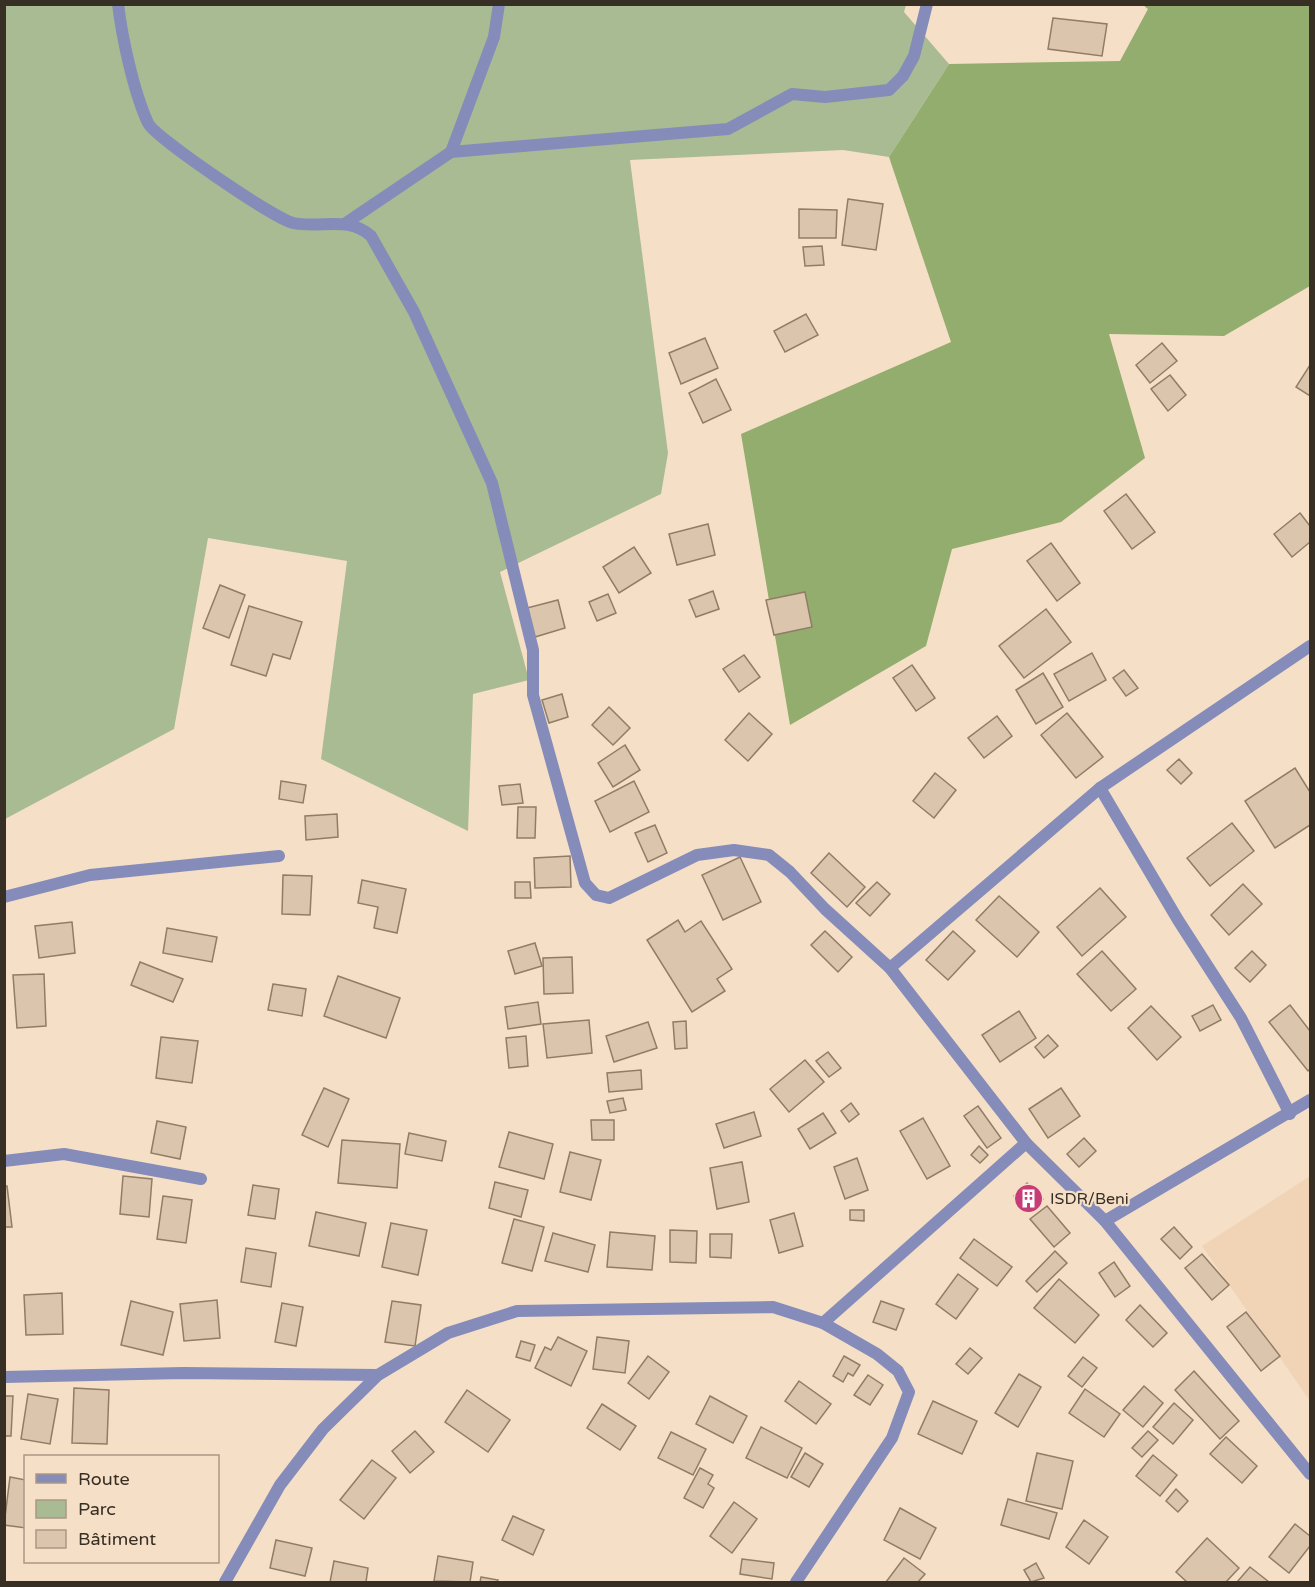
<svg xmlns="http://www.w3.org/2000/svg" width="1315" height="1587" viewBox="0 0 1315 1587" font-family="'Varela Round',sans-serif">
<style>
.built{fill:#f1d4b6}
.green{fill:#a9bb92}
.forest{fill:#92ad6d}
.building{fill:#dcc5ad;stroke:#917c66;stroke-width:1.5}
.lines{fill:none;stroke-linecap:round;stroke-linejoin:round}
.minor{stroke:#858cba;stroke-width:12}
.labels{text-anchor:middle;stroke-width:4.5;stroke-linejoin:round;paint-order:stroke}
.poi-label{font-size:16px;fill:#372e24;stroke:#f6dfc7;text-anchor:start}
</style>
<rect width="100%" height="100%" fill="#f6dfc7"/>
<polygon class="built" points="1310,1176 1310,1401 1202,1246"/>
<polygon class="green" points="5,5 906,5 904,12 949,64 889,157 843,150 630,160 668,453 661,494 500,572 529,680 473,694 468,831 321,759 347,561 208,538 174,729 5,819"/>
<polygon class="forest" points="1143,5 1310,5 1310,286 1224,336 1109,334 1145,458 1061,522 952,549 926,646 790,725 741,434 951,342 889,157 949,64 1120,61 1148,9"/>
<g class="building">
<polygon points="1053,18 1107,24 1102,56 1048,49"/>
<polygon points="848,199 883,204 876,250 842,245"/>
<polygon points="799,209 837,210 836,238 799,238"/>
<polygon points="822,246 824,265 805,266 803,247"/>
<polygon points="806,314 818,335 785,352 774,331"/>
<polygon points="705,338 718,368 681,384 669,353"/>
<polygon points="1162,343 1177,361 1150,383 1136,365"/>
<polygon points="1310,365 1310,396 1296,387"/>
<polygon points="1170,375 1186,395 1168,411 1151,389"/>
<polygon points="716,379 731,410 703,423 689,393"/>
<polygon points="1126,494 1155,532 1132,549 1104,511"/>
<polygon points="1300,513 1310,526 1310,542 1292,557 1274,534"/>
<polygon points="708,524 715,555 677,565 669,534"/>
<polygon points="1051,543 1080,583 1057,601 1027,561"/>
<polygon points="634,547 651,573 619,593 603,567"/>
<polygon points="220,585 245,595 229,638 203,628"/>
<polygon points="713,591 719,609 696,617 689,600"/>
<polygon points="805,592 812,627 774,635 766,600"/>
<polygon points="608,594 616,613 597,621 589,602"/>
<polygon points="558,600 565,628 535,637 527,608"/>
<polygon points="249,606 302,622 290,659 273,654 266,676 231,665"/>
<polygon points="1046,609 1071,642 1024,678 999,646"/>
<polygon points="1092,653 1106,680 1069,701 1054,674"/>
<polygon points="744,655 760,677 739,692 723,669"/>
<polygon points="912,665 935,698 916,711 893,678"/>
<polygon points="1124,670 1138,688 1126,696 1113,678"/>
<polygon points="1043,673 1063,707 1036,724 1016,690"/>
<polygon points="562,694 568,717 549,723 542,700"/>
<polygon points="609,707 630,728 613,745 592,725"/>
<polygon points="749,713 772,734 748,761 725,740"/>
<polygon points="1067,713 1103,757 1076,778 1041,735"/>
<polygon points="997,716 1012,736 984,758 968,738"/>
<polygon points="625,745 640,770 613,787 598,763"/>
<polygon points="1179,759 1192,773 1181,784 1167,770"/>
<polygon points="1295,768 1310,792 1310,825 1275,848 1245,801"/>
<polygon points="935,773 956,790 934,818 913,801"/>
<polygon points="281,781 306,785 303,803 279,799"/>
<polygon points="634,781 649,812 610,832 595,801"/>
<polygon points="520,784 523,803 502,805 499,786"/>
<polygon points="518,807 536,807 535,838 517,838"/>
<polygon points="337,814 338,837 306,840 305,816"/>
<polygon points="1232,823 1254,851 1210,886 1187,858"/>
<polygon points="655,825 667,853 648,862 635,833"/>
<polygon points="829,853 865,887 847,907 811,873"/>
<polygon points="570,856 571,887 535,888 534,858"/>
<polygon points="740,857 761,902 723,920 702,875"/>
<polygon points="283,875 312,876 310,915 282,914"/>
<polygon points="362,880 406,889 397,933 374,928 378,907 358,903"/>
<polygon points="515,882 530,882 531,898 515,898"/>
<polygon points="877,882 890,894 870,916 856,903"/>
<polygon points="1243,884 1262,904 1229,935 1211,915"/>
<polygon points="1100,888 1126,917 1082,956 1057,927"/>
<polygon points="999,896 1039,932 1017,957 976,920"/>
<polygon points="678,920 685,932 701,921 732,969 717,979 725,991 692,1012 647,940"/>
<polygon points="72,922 75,953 39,958 35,926"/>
<polygon points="167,928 217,937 212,962 163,953"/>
<polygon points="825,931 852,957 838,972 811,945"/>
<polygon points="953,931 975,951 948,980 926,960"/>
<polygon points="535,943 542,966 515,974 508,951"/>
<polygon points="1102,951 1136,989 1111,1011 1077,974"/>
<polygon points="1252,951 1266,965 1250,982 1235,968"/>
<polygon points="572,957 573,993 544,994 543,958"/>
<polygon points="140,962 183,979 173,1002 131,985"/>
<polygon points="44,974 46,1026 17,1028 13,975"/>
<polygon points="338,976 400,998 386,1038 324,1016"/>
<polygon points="273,984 306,989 302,1016 268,1010"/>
<polygon points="538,1002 541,1024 508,1029 505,1007"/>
<polygon points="1213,1005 1221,1020 1200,1031 1192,1016"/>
<polygon points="1290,1005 1310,1031 1310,1069 1308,1071 1269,1022"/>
<polygon points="1151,1006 1181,1037 1157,1060 1128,1028"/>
<polygon points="1019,1011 1036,1038 1000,1062 982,1035"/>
<polygon points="589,1020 592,1053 547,1058 543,1024"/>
<polygon points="686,1021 687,1048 675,1049 673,1022"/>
<polygon points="648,1022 657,1048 614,1062 606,1036"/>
<polygon points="1048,1035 1058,1046 1044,1058 1035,1047"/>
<polygon points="526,1036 528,1066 509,1068 506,1038"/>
<polygon points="161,1037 198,1041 192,1083 156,1078"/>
<polygon points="828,1052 841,1068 829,1077 816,1061"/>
<polygon points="805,1060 824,1082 789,1112 770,1089"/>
<polygon points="641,1070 642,1089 609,1092 607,1073"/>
<polygon points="324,1088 349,1099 328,1147 302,1135"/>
<polygon points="1061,1088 1080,1116 1048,1138 1029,1109"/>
<polygon points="623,1098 626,1110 610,1113 607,1101"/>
<polygon points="851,1103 859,1114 849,1122 841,1111"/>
<polygon points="978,1106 1001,1138 987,1148 964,1116"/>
<polygon points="754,1112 761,1136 724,1148 716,1124"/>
<polygon points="823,1113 836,1133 810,1149 798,1129"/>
<polygon points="923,1118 950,1166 927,1179 900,1131"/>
<polygon points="591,1120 614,1120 614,1140 592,1140"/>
<polygon points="157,1121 186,1127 180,1159 151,1153"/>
<polygon points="509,1132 553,1144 544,1179 499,1167"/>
<polygon points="409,1133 446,1141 442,1161 405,1154"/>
<polygon points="1084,1138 1096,1151 1079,1167 1067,1154"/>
<polygon points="342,1140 400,1144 397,1188 338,1183"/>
<polygon points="979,1146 988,1155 980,1163 971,1155"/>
<polygon points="570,1152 601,1160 591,1200 560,1192"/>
<polygon points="857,1158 868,1190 845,1199 834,1167"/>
<polygon points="742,1162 749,1202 717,1209 710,1168"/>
<polygon points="123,1176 152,1179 149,1217 120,1214"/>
<polygon points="495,1182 528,1190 521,1217 489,1208"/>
<polygon points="1027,1183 1043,1199 1031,1212 1014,1196"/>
<polygon points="253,1185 279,1189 275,1219 248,1215"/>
<polygon points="4,1186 7,1186 12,1227 4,1227"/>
<polygon points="163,1196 192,1200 186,1243 157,1239"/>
<polygon points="1047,1206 1070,1233 1054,1247 1030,1219"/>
<polygon points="850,1210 864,1210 864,1221 850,1220"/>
<polygon points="316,1212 366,1223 359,1256 309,1246"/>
<polygon points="794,1213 803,1246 779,1253 770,1220"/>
<polygon points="514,1219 544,1227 532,1271 502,1263"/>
<polygon points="391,1223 427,1230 418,1275 382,1267"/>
<polygon points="1174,1227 1192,1247 1180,1259 1161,1239"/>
<polygon points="670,1230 697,1231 696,1263 670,1262"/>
<polygon points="610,1232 655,1236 652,1270 607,1267"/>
<polygon points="553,1233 595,1245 588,1272 545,1261"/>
<polygon points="710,1234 732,1234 731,1258 710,1257"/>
<polygon points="974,1239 1012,1267 997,1286 960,1258"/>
<polygon points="246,1248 276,1253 271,1287 241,1282"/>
<polygon points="1055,1251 1067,1263 1037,1292 1026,1281"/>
<polygon points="1202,1254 1229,1285 1212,1300 1185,1268"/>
<polygon points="1114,1262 1130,1286 1115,1297 1099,1273"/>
<polygon points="958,1274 978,1289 956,1319 936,1304"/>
<polygon points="1059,1279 1099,1315 1075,1343 1034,1308"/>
<polygon points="62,1293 63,1334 26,1335 24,1295"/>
<polygon points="217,1300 220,1338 184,1341 180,1304"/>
<polygon points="131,1301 173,1312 163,1355 121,1345"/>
<polygon points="392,1301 421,1305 415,1346 385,1342"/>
<polygon points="881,1301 904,1309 896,1330 873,1322"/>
<polygon points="282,1303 303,1307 296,1346 275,1342"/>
<polygon points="1140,1305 1167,1333 1153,1347 1126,1320"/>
<polygon points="1246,1312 1280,1356 1261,1371 1227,1327"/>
<polygon points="558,1337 587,1351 571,1386 535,1368 545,1347 551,1350"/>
<polygon points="597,1337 629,1341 625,1373 593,1369"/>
<polygon points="521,1341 535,1345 530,1361 516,1357"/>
<polygon points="970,1348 982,1358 968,1374 956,1364"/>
<polygon points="648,1356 669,1372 649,1399 628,1383"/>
<polygon points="844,1356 860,1365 853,1376 848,1373 843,1382 833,1376"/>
<polygon points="1083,1357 1097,1368 1082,1387 1068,1376"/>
<polygon points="1194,1371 1239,1421 1220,1439 1175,1390"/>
<polygon points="1019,1374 1041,1387 1018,1427 995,1413"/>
<polygon points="868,1375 883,1385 870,1405 854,1395"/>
<polygon points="799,1381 831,1404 816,1424 785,1401"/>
<polygon points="1144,1386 1163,1403 1143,1427 1123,1410"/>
<polygon points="74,1388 109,1390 107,1444 72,1443"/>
<polygon points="1085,1389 1120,1414 1104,1437 1069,1413"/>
<polygon points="467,1390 510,1420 488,1452 445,1422"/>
<polygon points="28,1394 58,1399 50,1444 21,1439"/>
<polygon points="4,1396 13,1396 11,1436 4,1436"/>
<polygon points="710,1396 747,1416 733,1443 696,1424"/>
<polygon points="933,1401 977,1421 962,1454 918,1434"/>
<polygon points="1174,1403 1193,1420 1173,1444 1153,1427"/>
<polygon points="602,1404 636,1426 620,1450 587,1428"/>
<polygon points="761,1427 802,1448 787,1478 746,1458"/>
<polygon points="415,1431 434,1452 410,1473 392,1451"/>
<polygon points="1148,1431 1158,1440 1142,1457 1132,1448"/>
<polygon points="671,1432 706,1449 693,1475 658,1458"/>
<polygon points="1226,1437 1257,1466 1242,1483 1210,1454"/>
<polygon points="805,1453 823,1464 809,1487 791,1477"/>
<polygon points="1037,1453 1073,1461 1062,1509 1026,1501"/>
<polygon points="1153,1455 1177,1475 1160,1496 1136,1476"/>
<polygon points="372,1460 396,1478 364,1519 340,1500"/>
<polygon points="700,1468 713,1475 708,1484 714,1488 703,1508 684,1498"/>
<polygon points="10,1477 26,1480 26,1528 4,1525"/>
<polygon points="1176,1489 1188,1501 1178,1512 1166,1501"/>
<polygon points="1008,1499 1057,1513 1049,1539 1001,1525"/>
<polygon points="734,1502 757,1519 732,1553 710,1536"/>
<polygon points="900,1508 936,1528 920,1559 884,1540"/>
<polygon points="513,1516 544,1530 533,1555 502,1540"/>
<polygon points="1084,1520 1108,1537 1089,1564 1066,1547"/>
<polygon points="1295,1524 1310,1536 1310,1546 1289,1573 1269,1557"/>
<polygon points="1207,1538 1239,1568 1226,1582 1187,1582 1176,1572"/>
<polygon points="276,1540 312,1548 305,1576 270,1568"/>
<polygon points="438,1556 473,1562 470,1582 434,1581"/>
<polygon points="904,1558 925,1574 918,1582 886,1582"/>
<polygon points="742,1559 774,1563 772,1579 740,1574"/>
<polygon points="334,1561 368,1568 366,1582 330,1582"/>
<polygon points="1036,1563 1044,1578 1031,1582 1024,1570"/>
<polygon points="1250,1567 1269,1582 1237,1582"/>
<polygon points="481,1577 498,1580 497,1582 480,1582"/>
</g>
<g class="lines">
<g class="minor">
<path d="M 118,4 C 122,38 134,93 148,123 C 154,137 275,219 293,223 C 321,229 348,215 371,236 L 414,312 L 492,483 L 533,650 L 533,695 L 585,883 L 596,895 L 609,898 L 697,855 L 734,850 L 769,855 L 790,872 L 825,909 L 890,968 L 1026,1143 L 1105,1221 L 1310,1474"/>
<polyline points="451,152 494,37 499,4"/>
<polyline points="346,223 451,152 728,129 792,94 825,97 889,90 903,76 914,56 927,4"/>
<polyline points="1100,788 1178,920 1241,1018 1290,1114"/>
<polyline points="4,897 90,875 279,856"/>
<polyline points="890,968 1100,788 1310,646"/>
<polyline points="4,1161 64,1154 201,1179"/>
<polyline points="1105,1221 1310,1100"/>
<polyline points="823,1323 1026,1143"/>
<polyline points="4,1377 183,1373 378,1375"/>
<polyline points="225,1582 280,1485 323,1429 378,1375 448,1333 517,1311 773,1307 823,1323 877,1354 898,1371 909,1392 892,1438 796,1582"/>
</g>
</g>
<defs>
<symbol id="building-disc" viewBox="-11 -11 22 22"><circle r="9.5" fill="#c53c76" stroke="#f6dfc7"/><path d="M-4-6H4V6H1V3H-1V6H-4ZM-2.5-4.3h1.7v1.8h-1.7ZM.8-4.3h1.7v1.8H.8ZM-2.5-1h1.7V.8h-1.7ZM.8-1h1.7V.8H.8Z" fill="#fff"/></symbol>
</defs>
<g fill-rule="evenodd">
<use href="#building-disc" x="1012" y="1182" width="33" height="33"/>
</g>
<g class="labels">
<g class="poi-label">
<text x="1050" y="1204">ISDR/Beni</text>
</g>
</g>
<rect width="1315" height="1587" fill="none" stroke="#372e24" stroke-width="12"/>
<rect x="24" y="1455" width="195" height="108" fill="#f6dfc7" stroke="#aa9886" stroke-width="1.5"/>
<rect x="36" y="1474" width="30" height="9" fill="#858cba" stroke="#aa9886" stroke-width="1.5"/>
<text x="78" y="1485" font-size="18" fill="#372e24">Route</text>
<rect x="36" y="1500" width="30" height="18" fill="#a9bb92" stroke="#aa9886" stroke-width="1.5"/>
<text x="78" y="1515" font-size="18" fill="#372e24">Parc</text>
<rect x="36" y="1530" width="30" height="18" fill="#dcc5ad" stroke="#aa9886" stroke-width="1.5"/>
<text x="78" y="1545" font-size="18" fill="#372e24">Bâtiment</text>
</svg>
